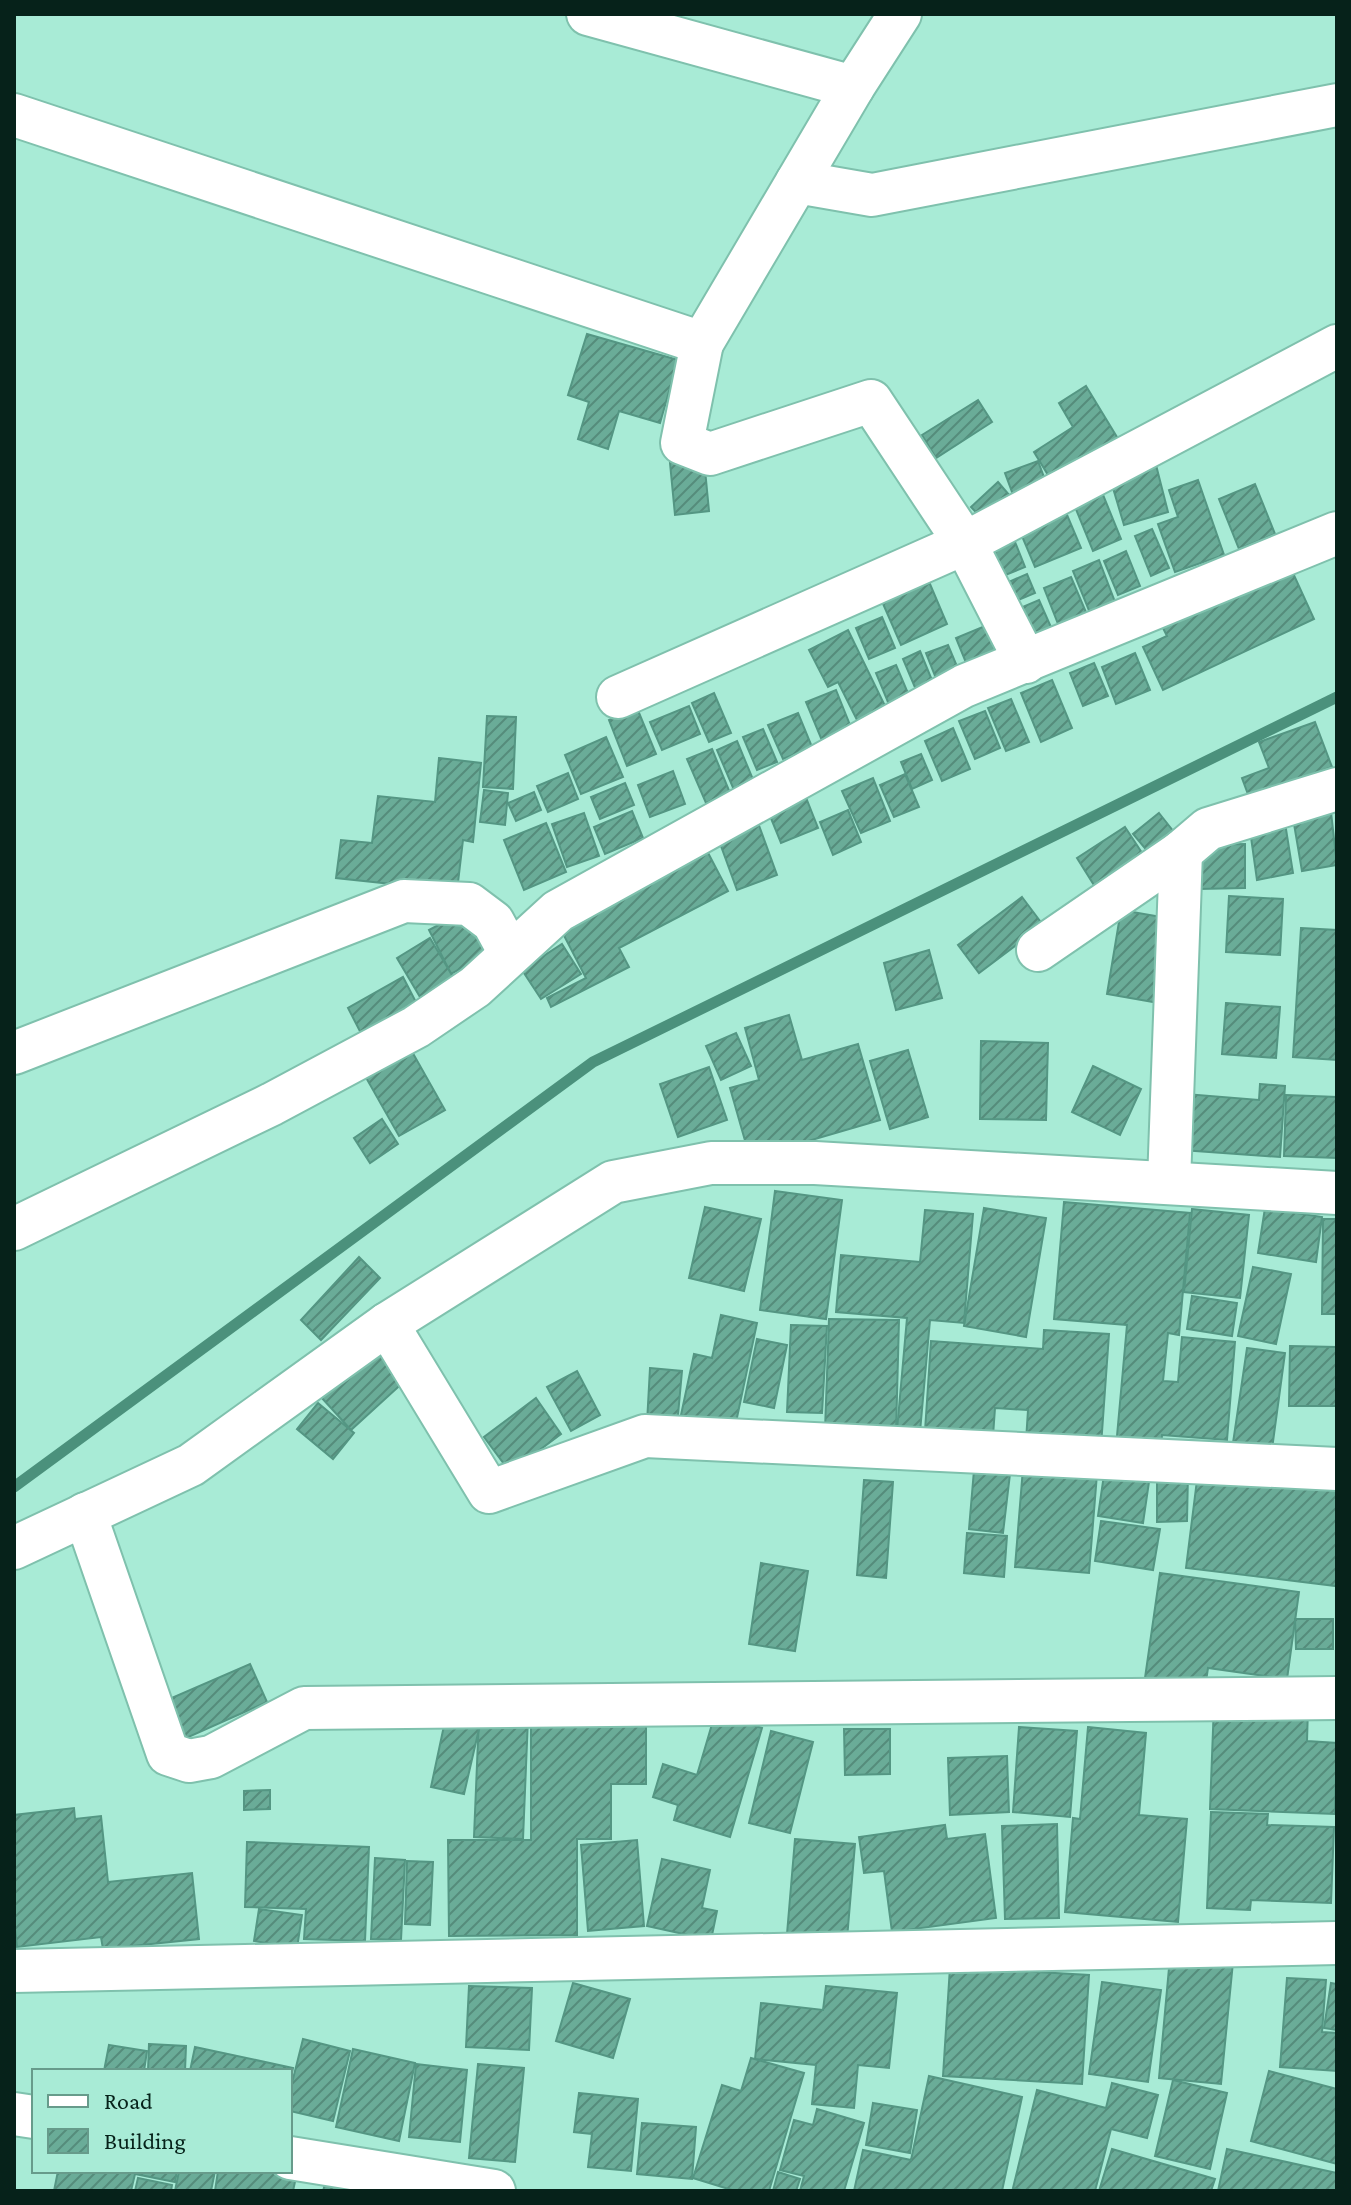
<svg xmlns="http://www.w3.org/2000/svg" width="1351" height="2205" viewBox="0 0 1351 2205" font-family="'Crimson Pro',serif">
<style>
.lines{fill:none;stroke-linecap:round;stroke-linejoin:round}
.stream{stroke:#4b917c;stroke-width:11}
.building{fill:url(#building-hatch);stroke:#549683;stroke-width:2}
.street-casing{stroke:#7fc1ad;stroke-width:46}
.street{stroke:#fff;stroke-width:42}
</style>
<defs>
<pattern id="building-hatch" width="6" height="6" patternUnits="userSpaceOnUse" patternTransform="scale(2)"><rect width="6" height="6" fill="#6aac98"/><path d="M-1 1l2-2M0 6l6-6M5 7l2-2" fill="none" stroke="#558c7b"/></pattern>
</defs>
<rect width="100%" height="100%" fill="#a8ebd6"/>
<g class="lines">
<polyline class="stream" points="14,1487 593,1062 1337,697"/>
</g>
<g class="building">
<polygon points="587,334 678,360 660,423 619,411 608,449 578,439 589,402 568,395"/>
<polygon points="1086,386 1123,447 1056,488 1034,452 1073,427 1059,403"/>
<polygon points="978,400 992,422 936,458 922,435"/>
<polygon points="704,459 709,511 675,515 670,463"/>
<polygon points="1038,461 1048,488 1015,500 1005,473"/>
<polygon points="1156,465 1168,512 1124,525 1110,478"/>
<polygon points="1198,480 1224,555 1175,572 1158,524 1178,517 1169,490"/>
<polygon points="998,482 1017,504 991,528 971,507"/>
<polygon points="1255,484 1275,534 1239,549 1219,499"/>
<polygon points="1099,485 1121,539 1093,551 1071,497"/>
<polygon points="1062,503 1081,548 1035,567 1016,522"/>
<polygon points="1152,529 1169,568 1151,576 1135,536"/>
<polygon points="1011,532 1025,567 998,578 984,544"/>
<polygon points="1126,551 1140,586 1118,595 1104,561"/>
<polygon points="1099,560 1115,602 1090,613 1073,571"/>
<polygon points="1287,560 1314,619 1163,690 1143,647 1167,636 1159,620"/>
<polygon points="924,570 947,624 901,645 877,590"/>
<polygon points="1027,574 1035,593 1009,604 1002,585"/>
<polygon points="1071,577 1088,617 1060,629 1044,588"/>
<polygon points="1039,600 1054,634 1027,645 1013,611"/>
<polygon points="882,617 895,648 869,659 856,628"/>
<polygon points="985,626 1000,663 971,675 956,638"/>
<polygon points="848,630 887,710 859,724 838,682 828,687 809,650"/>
<polygon points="948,645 961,676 939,686 926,653"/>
<polygon points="920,651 936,690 919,697 903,659"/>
<polygon points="1135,653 1150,690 1116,704 1102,667"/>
<polygon points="1094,663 1108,696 1083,706 1070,673"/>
<polygon points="896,665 910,698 890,707 876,673"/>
<polygon points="1052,680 1072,728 1041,742 1021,693"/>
<polygon points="836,690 852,730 823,743 806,702"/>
<polygon points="714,693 731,733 709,742 692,703"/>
<polygon points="1011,699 1029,742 1006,751 988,708"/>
<polygon points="689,706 700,734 662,750 650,722"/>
<polygon points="637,708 656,754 627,766 609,720"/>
<polygon points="985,711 1000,748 975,759 959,721"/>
<polygon points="798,713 812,747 783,759 768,725"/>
<polygon points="487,716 516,717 513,789 483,787"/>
<polygon points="1315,722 1332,767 1249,797 1242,778 1269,768 1259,742"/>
<polygon points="953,728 970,769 942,781 925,741"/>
<polygon points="763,729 777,762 757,770 743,737"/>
<polygon points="606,737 623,777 581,794 565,755"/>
<polygon points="737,741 754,782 734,790 717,750"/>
<polygon points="712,749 730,793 706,803 687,759"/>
<polygon points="921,754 932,780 912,789 901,762"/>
<polygon points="439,758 481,763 473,842 463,840 457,891 336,878 341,840 372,843 378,796 435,802"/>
<polygon points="673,771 685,804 650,817 638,785"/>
<polygon points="568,773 578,799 548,812 537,786"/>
<polygon points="905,774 919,807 894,817 880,785"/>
<polygon points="873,778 890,821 861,833 842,791"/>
<polygon points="625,783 634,805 600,819 591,797"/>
<polygon points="484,790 508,793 505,825 480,822"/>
<polygon points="534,792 541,810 516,821 508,803"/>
<polygon points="805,795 818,828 781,843 768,811"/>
<polygon points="848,810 861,842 833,855 820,822"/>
<polygon points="632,811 643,838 605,854 594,827"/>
<polygon points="1331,812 1337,865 1302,871 1293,818"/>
<polygon points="584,813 599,856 567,867 552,824"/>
<polygon points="1159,813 1174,832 1149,853 1133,834"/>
<polygon points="757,820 777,875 737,890 717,835"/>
<polygon points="546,823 566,872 524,890 504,840"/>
<polygon points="1285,823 1293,873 1257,880 1250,830"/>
<polygon points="1125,827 1148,862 1099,893 1077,858"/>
<polygon points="1245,844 1245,888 1199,889 1198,845"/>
<polygon points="705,847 728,891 619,948 629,967 551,1007 547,998 586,978 558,924"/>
<polygon points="1229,896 1283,899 1280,955 1226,952"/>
<polygon points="1022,897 1043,925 979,973 958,945"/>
<polygon points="1121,910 1173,919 1159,1003 1107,994"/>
<polygon points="465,911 488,954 451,974 429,930"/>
<polygon points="1301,928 1337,930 1337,1060 1293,1057"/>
<polygon points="430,938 456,982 423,1002 397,958"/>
<polygon points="562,944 581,974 541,999 522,970"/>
<polygon points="929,950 942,998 896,1010 884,963"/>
<polygon points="403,977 418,1006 363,1037 348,1008"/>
<polygon points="1226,1003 1280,1007 1276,1058 1222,1054"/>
<polygon points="789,1015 802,1060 858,1044 880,1120 750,1158 730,1088 759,1080 745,1028"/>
<polygon points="736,1033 751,1066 721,1080 706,1046"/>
<polygon points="406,1041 445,1110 399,1136 360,1067"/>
<polygon points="981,1041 1048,1043 1046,1120 980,1119"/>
<polygon points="908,1050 928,1117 890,1129 870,1061"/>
<polygon points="1093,1066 1141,1089 1120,1135 1072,1112"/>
<polygon points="709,1067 727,1120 678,1137 660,1084"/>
<polygon points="1260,1084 1285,1086 1280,1157 1182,1150 1186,1094 1259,1100"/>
<polygon points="1286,1095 1337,1097 1337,1158 1284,1156"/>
<polygon points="382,1119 398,1144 370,1163 354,1138"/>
<polygon points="775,1191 842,1200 826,1319 760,1310"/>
<polygon points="1064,1202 1190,1213 1179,1335 1168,1333 1163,1381 1178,1382 1182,1337 1235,1342 1227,1440 1162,1435 1161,1451 1116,1447 1127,1325 1054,1319"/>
<polygon points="705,1207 761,1219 744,1291 689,1278"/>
<polygon points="984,1208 1046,1218 1026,1337 964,1326"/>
<polygon points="1265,1208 1322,1217 1316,1262 1258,1253"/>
<polygon points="1192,1209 1249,1215 1240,1298 1184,1292"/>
<polygon points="925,1210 973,1214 964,1323 930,1320 920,1432 897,1430 907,1318 836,1312 841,1255 920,1262"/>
<polygon points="1323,1219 1337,1219 1337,1314 1322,1314"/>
<polygon points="359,1257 380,1278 321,1340 301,1320"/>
<polygon points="1253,1267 1291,1274 1276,1344 1238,1336"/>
<polygon points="1192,1296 1237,1303 1232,1336 1187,1329"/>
<polygon points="721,1315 757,1323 735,1427 681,1415 694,1354 712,1358"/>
<polygon points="829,1319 899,1320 896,1433 825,1430"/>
<polygon points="791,1325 827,1326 822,1413 787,1412"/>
<polygon points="1044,1330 1109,1334 1101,1446 1026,1441 1028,1410 995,1408 993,1436 925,1431 931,1341 1043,1349"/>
<polygon points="757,1339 787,1345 774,1408 744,1402"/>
<polygon points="378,1346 408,1378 351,1430 321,1397"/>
<polygon points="1290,1346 1337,1347 1337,1406 1289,1406"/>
<polygon points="1247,1348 1285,1353 1272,1449 1233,1443"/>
<polygon points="650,1368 682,1371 677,1426 647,1423"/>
<polygon points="577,1371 600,1415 571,1431 547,1387"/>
<polygon points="536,1398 561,1434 510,1472 484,1437"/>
<polygon points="318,1403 354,1433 333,1459 297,1429"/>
<polygon points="1106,1461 1151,1468 1143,1523 1098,1516"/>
<polygon points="1199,1464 1337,1480 1336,1586 1186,1568"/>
<polygon points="1023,1468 1097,1474 1089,1573 1015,1567"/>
<polygon points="974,1470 1010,1474 1003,1533 969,1529"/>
<polygon points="1157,1473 1188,1473 1187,1521 1157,1522"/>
<polygon points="864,1480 893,1482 886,1578 857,1575"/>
<polygon points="1101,1521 1160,1529 1153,1570 1095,1561"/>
<polygon points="967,1533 1007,1536 1004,1577 964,1573"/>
<polygon points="761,1563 808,1571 795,1651 749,1644"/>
<polygon points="1160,1573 1299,1592 1287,1679 1208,1668 1204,1694 1144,1685"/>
<polygon points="1295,1619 1333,1619 1333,1649 1296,1649"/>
<polygon points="250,1664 267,1702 184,1739 167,1700"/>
<polygon points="1214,1704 1308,1708 1307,1741 1337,1743 1335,1814 1210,1809"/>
<polygon points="531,1707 646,1709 646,1784 611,1784 611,1839 577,1839 577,1935 449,1936 448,1840 531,1840"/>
<polygon points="715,1714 762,1728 730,1837 674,1820 678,1805 653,1797 663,1764 697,1775"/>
<polygon points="479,1716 528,1718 523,1839 474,1837"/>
<polygon points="445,1721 479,1729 464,1794 431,1787"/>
<polygon points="1019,1727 1077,1731 1070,1817 1013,1812"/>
<polygon points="1088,1727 1146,1733 1139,1815 1187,1819 1178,1922 1065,1912 1073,1818 1080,1819"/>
<polygon points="844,1729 890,1729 890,1774 845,1775"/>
<polygon points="771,1731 813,1742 790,1833 749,1823"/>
<polygon points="1007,1756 1009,1812 950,1815 948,1758"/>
<polygon points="270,1790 270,1809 244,1810 244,1791"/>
<polygon points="74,1808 75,1819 101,1816 108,1882 192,1873 199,1939 103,1949 101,1937 17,1947 14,1920 14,1815"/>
<polygon points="1211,1812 1268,1814 1267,1825 1334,1827 1331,1903 1251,1900 1250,1910 1207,1908"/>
<polygon points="1057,1824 1059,1918 1005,1919 1002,1826"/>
<polygon points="945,1825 947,1839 985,1834 996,1918 892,1932 884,1871 864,1873 859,1837"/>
<polygon points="795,1839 855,1844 847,1939 787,1934"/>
<polygon points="637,1840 644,1926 588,1931 581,1845"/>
<polygon points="247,1842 369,1847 365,1941 304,1939 306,1909 245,1907"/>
<polygon points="375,1858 405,1860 401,1940 371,1939"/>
<polygon points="662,1859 710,1870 702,1908 717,1911 711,1940 647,1926"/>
<polygon points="407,1861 433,1862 430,1925 405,1924"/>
<polygon points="259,1909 302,1915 297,1948 254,1941"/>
<polygon points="1170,1957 1233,1962 1221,2084 1159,2078"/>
<polygon points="950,1967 1089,1975 1082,2084 943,2076"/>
<polygon points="1287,1978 1326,1980 1322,2032 1337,2033 1337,2071 1280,2067"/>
<polygon points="1102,1982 1161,1990 1148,2082 1089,2074"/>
<polygon points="573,1983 630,1999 613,2058 556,2041"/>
<polygon points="1331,1983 1337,1984 1337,2030 1324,2028"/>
<polygon points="469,1986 532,1988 529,2050 466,2047"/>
<polygon points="826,1986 897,1993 889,2068 858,2065 854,2108 812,2104 816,2065 755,2059 761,2003 823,2010"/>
<polygon points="303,2039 350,2051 333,2121 290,2111 290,2091"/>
<polygon points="149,2044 186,2046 185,2071 148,2071"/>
<polygon points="109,2045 147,2051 144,2071 104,2071"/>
<polygon points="195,2047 293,2068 290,2081 290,2071 190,2071"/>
<polygon points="353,2049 415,2063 399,2141 336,2127"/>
<polygon points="751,2058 804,2073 769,2191 735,2191 693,2178 722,2085 741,2091"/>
<polygon points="416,2064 467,2070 460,2142 409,2137"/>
<polygon points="478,2064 524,2068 515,2162 469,2158"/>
<polygon points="1269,2071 1337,2089 1337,2164 1251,2141"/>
<polygon points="929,2076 1022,2097 1002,2191 854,2191 863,2150 911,2160"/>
<polygon points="1173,2080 1227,2093 1210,2169 1155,2156"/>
<polygon points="1112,2083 1158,2095 1147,2138 1111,2129 1095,2191 1025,2191 1013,2188 1037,2090 1106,2108"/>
<polygon points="579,2093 638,2099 631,2171 588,2167 592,2134 574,2132"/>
<polygon points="873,2103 917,2110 910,2153 866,2145"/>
<polygon points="817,2109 864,2123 844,2191 800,2191 804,2176 780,2170 794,2120 813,2125"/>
<polygon points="642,2123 696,2127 692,2179 637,2174"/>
<polygon points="1112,2149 1215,2179 1211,2191 1099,2191"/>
<polygon points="1227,2149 1337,2173 1337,2191 1218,2191"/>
<polygon points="58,2171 177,2171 175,2182 135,2174 131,2191 54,2191"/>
<polygon points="179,2171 215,2171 211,2191 175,2191"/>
<polygon points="218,2171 259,2171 296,2177 293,2191 215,2191"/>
<polygon points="778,2172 800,2179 796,2191 773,2191"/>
<polygon points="328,2174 389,2191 323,2191"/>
<polygon points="138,2178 172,2185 171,2191 135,2191"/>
</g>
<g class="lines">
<defs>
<g id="street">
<polyline points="588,14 853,87 900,14"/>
<polyline points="14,115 702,343 853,87"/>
<polyline points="797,182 872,195 1337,105"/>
<polyline points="702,343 682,443 710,454 871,401 965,543 1026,662"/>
<polyline points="618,697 965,543 1337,346"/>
<polyline points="1038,950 1181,852 1208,829 1337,789"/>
<polyline points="14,1053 404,901 469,904 493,922 510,953"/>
<polyline points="1169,1182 1181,852"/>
<polyline points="14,1229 272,1104 416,1027 475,987 558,911 964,686 1337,533"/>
<polyline points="387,1324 489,1492 645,1436 1337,1469"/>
<polyline points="85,1514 168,1754 189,1761 211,1757 304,1708 1337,1698"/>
<polyline points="14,1548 191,1465 387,1324 613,1182 711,1163 815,1163 1337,1193"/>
<polyline points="14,1971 1337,1943"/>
<polyline points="14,2114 34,2117"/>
<polyline points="290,2158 494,2191"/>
</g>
</defs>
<use href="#street" class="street-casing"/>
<use href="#street" class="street"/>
</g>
<rect width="1351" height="2205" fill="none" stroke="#06221a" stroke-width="32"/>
<rect x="32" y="2069" width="260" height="104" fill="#a8ebd6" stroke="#679b8b" stroke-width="2"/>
<rect x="48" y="2095" width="40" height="12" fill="#ffffff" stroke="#679b8b" stroke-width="2"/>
<text x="104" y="2109" font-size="24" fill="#06221a">Road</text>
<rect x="48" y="2129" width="40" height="24" fill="url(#building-hatch)" stroke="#679b8b" stroke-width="2"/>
<text x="104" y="2149" font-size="24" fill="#06221a">Building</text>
</svg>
